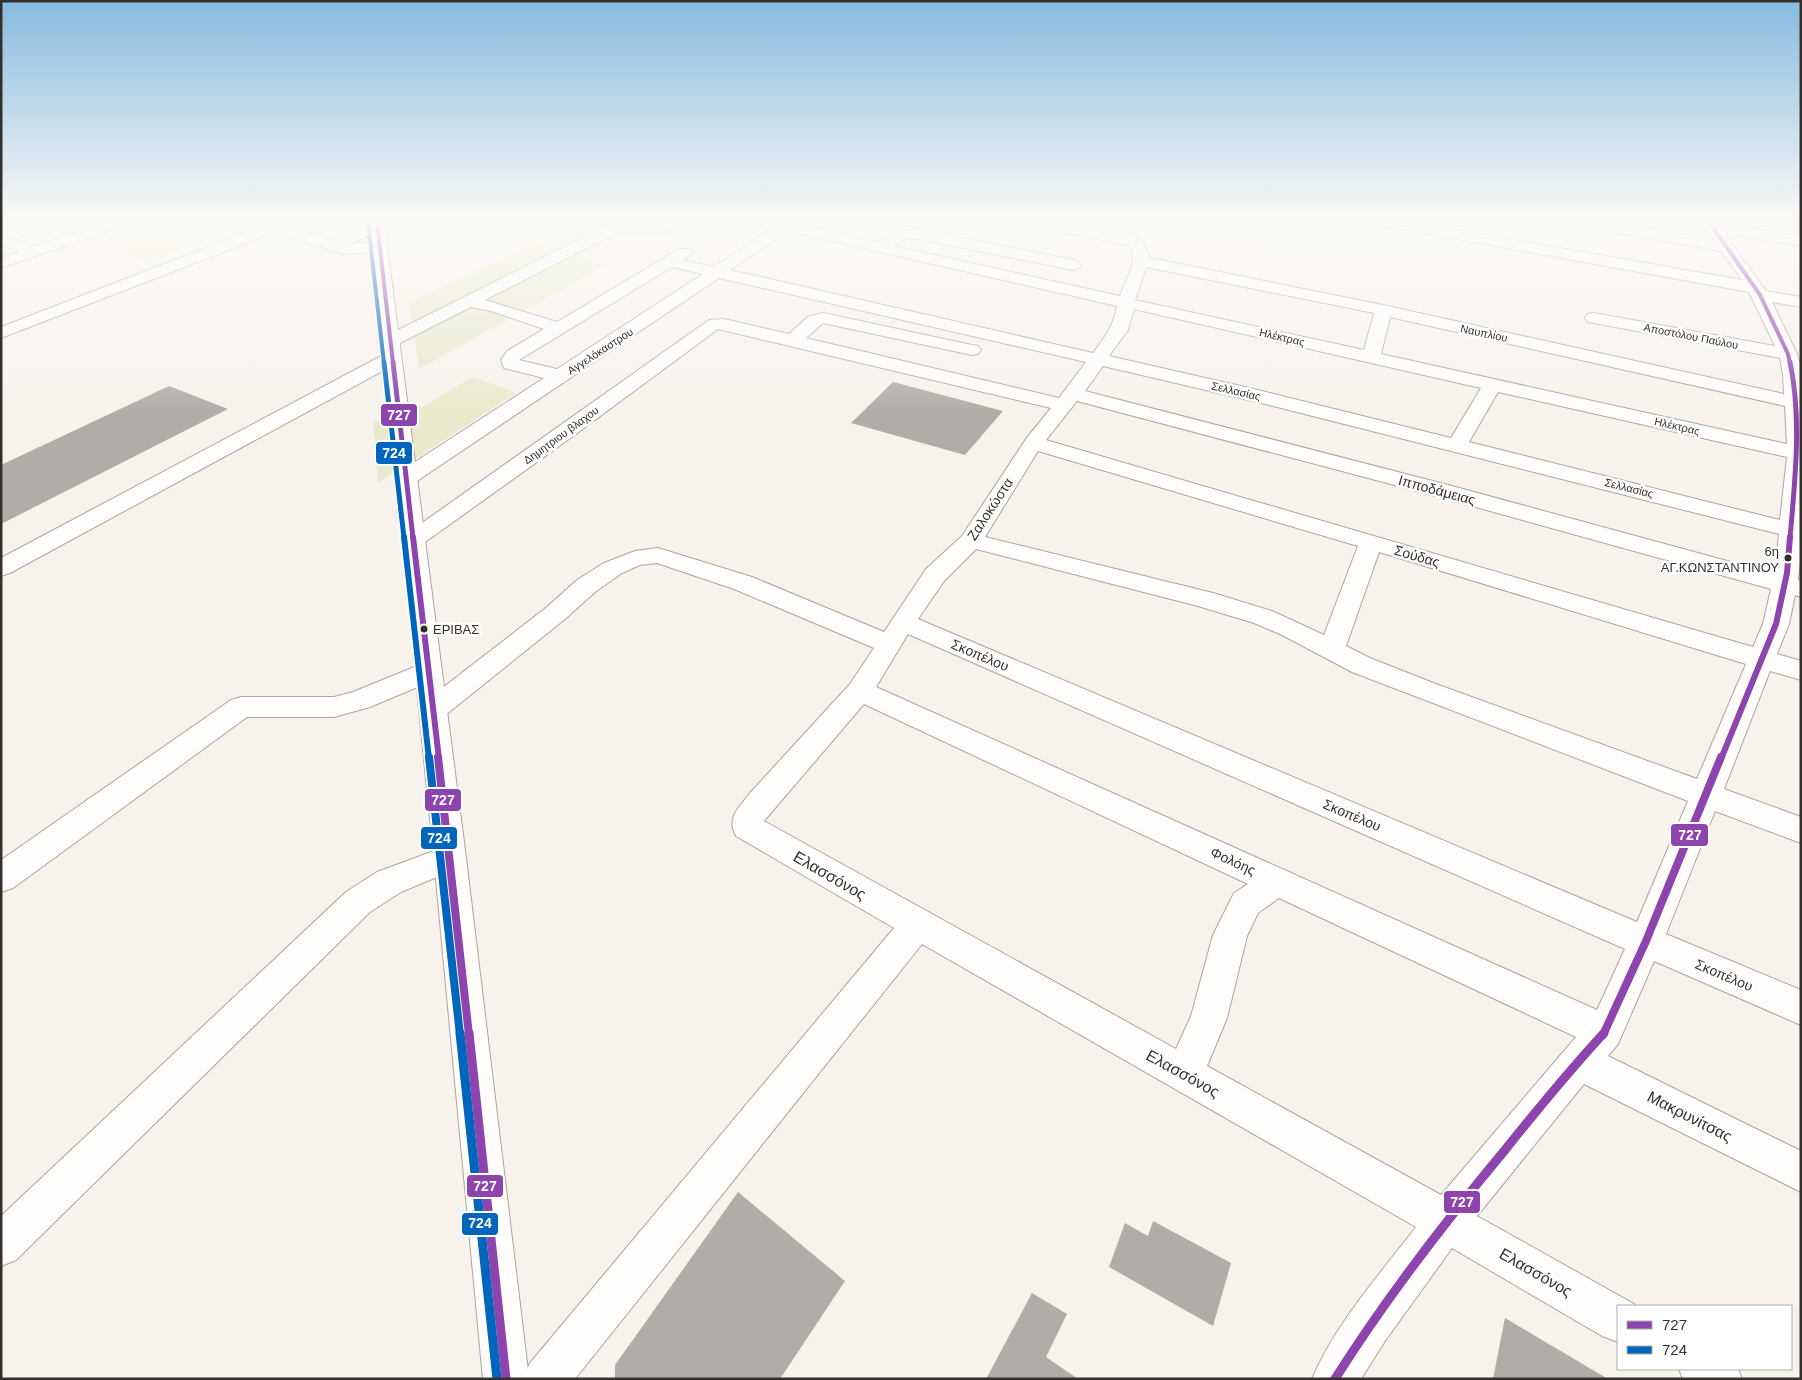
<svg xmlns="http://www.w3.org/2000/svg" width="1802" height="1380" viewBox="0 0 1802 1380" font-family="Helvetica,sans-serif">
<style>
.green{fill:#e9eacd}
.building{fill:#b0aca8}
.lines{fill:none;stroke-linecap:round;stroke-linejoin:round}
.minor-casing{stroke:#a9a5a1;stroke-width:2}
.major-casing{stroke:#a9a5a1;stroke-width:2}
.minor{fill:#fefdfc;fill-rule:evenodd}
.major{fill:#fefdfc;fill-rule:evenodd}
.bus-1-far4-casing{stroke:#fff;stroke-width:6}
.bus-1-far3-casing{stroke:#fff;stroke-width:8}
.bus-1-far2-casing{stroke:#fff;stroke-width:10}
.bus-1-far1-casing{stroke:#fff;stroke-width:11}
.bus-1-casing{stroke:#fff;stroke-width:13}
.bus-2-far4-casing{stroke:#fff;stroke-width:6}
.bus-2-far3-casing{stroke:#fff;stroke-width:8}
.bus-2-far2-casing{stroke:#fff;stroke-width:10}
.bus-2-far1-casing{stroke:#fff;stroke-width:11}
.bus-2-casing{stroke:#fff;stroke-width:13}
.bus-1-far4{stroke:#8e44ad;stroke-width:4}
.bus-1-far3{stroke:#8e44ad;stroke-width:5}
.bus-1-far2{stroke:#8e44ad;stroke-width:6}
.bus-1-far1{stroke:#8e44ad;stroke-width:8}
.bus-1{stroke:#8e44ad;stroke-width:9}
.bus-2-far4{stroke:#0065bd;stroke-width:4}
.bus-2-far3{stroke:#0065bd;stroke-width:5}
.bus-2-far2{stroke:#0065bd;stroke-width:6}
.bus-2-far1{stroke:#0065bd;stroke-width:8}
.bus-2{stroke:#0065bd;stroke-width:9}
.bus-dot{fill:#34312d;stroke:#fff;stroke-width:2}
.labels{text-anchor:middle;stroke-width:5;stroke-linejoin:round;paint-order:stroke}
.far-street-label{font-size:11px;fill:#34312d;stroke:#fff}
.bus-label{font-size:13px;fill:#34312d;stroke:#fff;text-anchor:end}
.street-label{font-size:14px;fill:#34312d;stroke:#fff}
.near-street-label{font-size:16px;fill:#34312d;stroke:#fff}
.line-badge{stroke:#fff;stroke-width:2}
.badge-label{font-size:14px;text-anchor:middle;font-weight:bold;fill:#fff}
</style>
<rect width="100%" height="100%" fill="#f7f2ec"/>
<g class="green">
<polygon points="164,222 180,222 215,239 144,262 103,241"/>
<polygon points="582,222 632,222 635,225 575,256 606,265 417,370 419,366 409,303"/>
<polygon points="472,377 516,393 378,483 373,422 409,415"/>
</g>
<g class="building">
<polygon points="893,382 1003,411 965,455 851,423"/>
<polygon points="169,386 228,409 1,524 1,465"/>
<polygon points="738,1192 845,1281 780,1379 615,1379 615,1365"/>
<polygon points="1153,1221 1231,1263 1213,1326 1109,1267 1125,1223 1148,1236"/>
<polygon points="1032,1293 1067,1314 1046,1357 1078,1379 986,1379"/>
<polygon points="1505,1318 1608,1379 1493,1379"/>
</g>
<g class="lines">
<defs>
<g id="minor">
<polygon points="107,222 129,222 127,225 1,268 1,258 20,251 1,245 1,235 36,246"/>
<polygon points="252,222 275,222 343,244 381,242 386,244 389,247 386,250 381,252 342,254 275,232 1,338 1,327 260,227 254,225"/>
<path d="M 373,222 L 395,222 C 391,229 379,231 372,229 L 370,226 Z"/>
<path d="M 666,222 L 689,222 L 687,225 L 663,233 L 617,233 L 485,300 L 557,322 L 679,249 L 691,249 L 693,252 L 683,260 L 714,267 L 773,228 L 761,225 L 759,222 L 799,222 L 798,225 L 878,242 L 898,232 L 919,229 L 1073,260 L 1079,262 L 1081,265 L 1079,268 L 1073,270 L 919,239 L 906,239 L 894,246 L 1120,296 C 1125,282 1141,256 1128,245 L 1030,226 L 1025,225 L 1023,222 L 1055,222 L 1113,233 L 1110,225 L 1111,222 L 1126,222 L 1126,228 L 1144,243 L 1150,258 L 1383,305 L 1784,394 L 1783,375 L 1780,358 L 1594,323 L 1588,322 L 1585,318 L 1588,314 L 1594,313 L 1775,346 L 1749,292 L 1386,226 L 1381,225 L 1379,222 L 1412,222 L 1742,280 L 1721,251 L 1579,226 L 1574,225 L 1572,222 L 1607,222 L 1714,240 L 1702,222 L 1717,222 L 1718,224 L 1801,236 L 1801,246 L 1725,234 L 1766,291 L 1801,297 L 1801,307 L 1772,302 L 1797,354 L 1801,368 L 1801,553 L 1798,580 L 1801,581 L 1801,597 L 1795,595 L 1789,624 L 1777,654 L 1801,661 L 1801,680 L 1770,671 L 1724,789 L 1801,817 L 1801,843 L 1715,811 L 1666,934 L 1801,990 L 1801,1025 L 1654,961 L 1618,1044 L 1608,1056 L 1801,1151 L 1801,1192 L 1584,1084 L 1477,1216 L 1634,1304 L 1635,1306 L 1618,1306 L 1618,1342 L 1602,1336 L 1452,1248 L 1385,1341 L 1361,1379 L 1312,1379 C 1335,1324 1380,1274 1416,1227 L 922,944 L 575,1379 L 523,1379 L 530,1363 L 894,928 L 736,836 C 726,817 739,808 750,793 L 850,684 L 874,648 L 734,589 L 657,563 L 640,565 L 622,573 L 595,592 L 565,619 L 443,717 L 433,720 L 423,717 L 419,710 L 423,703 L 547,607 L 577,580 L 604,563 L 635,551 L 658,548 L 752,577 L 884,632 L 926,569 L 962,536 L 1026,439 L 1051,408 L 718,329 L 576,434 L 421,545 L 413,547 L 405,545 L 401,540 L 405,535 L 709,320 L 724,319 L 789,334 L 809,316 L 823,313 L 972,345 L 978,346 L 981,350 L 978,354 L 972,355 L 823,323 L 806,338 L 1059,398 L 1086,362 L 719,278 L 414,483 L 406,485 L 398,483 L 395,478 L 398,473 L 544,378 L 504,368 L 501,360 L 507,351 L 544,329 L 491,311 L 471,307 L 396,345 L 390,346 L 384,345 L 381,341 L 384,337 L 609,225 ZM 788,231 L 1117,306 C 1114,325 1105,337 1093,353 L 730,270 ZM 672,267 L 703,274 L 557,369 L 519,360 ZM 1146,267 L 1374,313 L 1364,350 L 1135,300 ZM 1134,309 L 1481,388 L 1451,438 L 1258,390 L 1109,356 L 1128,330 ZM 1390,317 L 1785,406 L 1787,444 L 1381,354 ZM 1103,366 L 1257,402 L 1779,534 L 1775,574 L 1452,486 L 1085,391 ZM 1498,392 L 1787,457 L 1780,520 L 1469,442 ZM 1077,401 L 1436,496 L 1771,589 L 1763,624 L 1753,647 L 1046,440 ZM 1038,451 L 1358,546 L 1324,635 L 1272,611 L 1213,593 L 985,537 ZM 976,549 L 1198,606 L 1254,623 L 1282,635 L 1352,672 L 1688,801 L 1637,922 L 918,619 L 944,581 ZM 1379,552 L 1746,664 L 1697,779 L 1436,684 L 1370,658 L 1346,646 ZM 908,634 L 1625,949 L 1597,1010 L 876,687 ZM 864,704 L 1248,884 L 1234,893 L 1213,935 L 1191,1016 L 1176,1049 L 764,821 ZM 1279,898 L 1576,1037 L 1441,1195 L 1207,1066 L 1227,1018 L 1247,936 L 1258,913 Z"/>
<polygon points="392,352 399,354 401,358 399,362 10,573 1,576 1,558 385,354"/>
<polygon points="429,661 439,664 442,671 439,678 370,707 334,717 247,717 13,888 1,892 1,860 231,700 241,697 334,697 353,692"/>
<polygon points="450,845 461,849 466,858 461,867 401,892 370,912 16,1260 1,1266 1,1216 346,892 377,872"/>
<polygon points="1679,1369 1738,1369 1742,1379 1683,1379"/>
</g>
<path id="major" d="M 370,222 L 384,222 L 466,858 L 529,1379 L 483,1379 L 434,858 L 371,235 C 358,240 340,250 326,246 L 323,243 L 326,240 L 346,235 Z"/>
</defs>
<use href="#minor" class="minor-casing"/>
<use href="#major" class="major-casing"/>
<use href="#minor" class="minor"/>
<use href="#major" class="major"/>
<defs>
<g id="bus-1-far4">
<polyline points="377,222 393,363"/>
<polyline points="1709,222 1760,295 1788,354 1790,363"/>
</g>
<g id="bus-1-far3">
<polyline points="393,362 413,538"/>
<path d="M 1790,362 C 1802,419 1795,480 1790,538"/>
</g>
<g id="bus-1-far2">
<polyline points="413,537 439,759"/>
<polyline points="1721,759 1776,624 1787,573 1790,537"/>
</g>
<g id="bus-1-far1">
<polyline points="438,757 469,1035"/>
<polyline points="1603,1035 1646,941 1721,757"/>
</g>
<g id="bus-1">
<polyline points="469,1033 506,1379"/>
<path d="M 1335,1379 C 1386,1298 1444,1223 1505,1150 C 1537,1110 1569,1071 1604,1033"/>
</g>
<polyline id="bus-2-far4" points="368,223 384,363"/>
<polyline id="bus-2-far3" points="384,362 404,538"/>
<polyline id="bus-2-far2" points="404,537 429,759"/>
<polyline id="bus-2-far1" points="429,757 460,1035"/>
<polyline id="bus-2" points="460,1033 497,1379"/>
</defs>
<use href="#bus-1-far4" class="bus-1-far4-casing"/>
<use href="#bus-1-far3" class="bus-1-far3-casing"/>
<use href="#bus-1-far2" class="bus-1-far2-casing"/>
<use href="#bus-1-far1" class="bus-1-far1-casing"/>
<use href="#bus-1" class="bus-1-casing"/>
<use href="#bus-2-far4" class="bus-2-far4-casing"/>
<use href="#bus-2-far3" class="bus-2-far3-casing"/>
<use href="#bus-2-far2" class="bus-2-far2-casing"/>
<use href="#bus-2-far1" class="bus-2-far1-casing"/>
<use href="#bus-2" class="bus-2-casing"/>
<use href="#bus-1-far4" class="bus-1-far4"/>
<use href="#bus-1-far3" class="bus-1-far3"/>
<use href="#bus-1-far2" class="bus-1-far2"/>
<use href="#bus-1-far1" class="bus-1-far1"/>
<use href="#bus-1" class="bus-1"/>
<use href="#bus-2-far4" class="bus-2-far4"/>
<use href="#bus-2-far3" class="bus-2-far3"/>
<use href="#bus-2-far2" class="bus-2-far2"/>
<use href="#bus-2-far1" class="bus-2-far1"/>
<use href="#bus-2" class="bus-2"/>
</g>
<linearGradient id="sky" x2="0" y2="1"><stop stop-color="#86bbe0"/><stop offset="0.53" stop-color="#fbf9f6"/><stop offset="1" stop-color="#fbf9f6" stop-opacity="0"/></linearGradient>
<rect width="1802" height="415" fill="url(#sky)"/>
<g class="bus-dot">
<circle cx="1788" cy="558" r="4.5"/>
<circle cx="424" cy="629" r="4.5"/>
</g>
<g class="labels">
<g class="far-street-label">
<text transform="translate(1484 333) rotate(12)" y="4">Ναυπλίου</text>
<text transform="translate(1691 336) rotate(11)" y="4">Αποστόλου Παύλου</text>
<text transform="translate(1282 337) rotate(13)" y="4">Ηλέκτρας</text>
<text transform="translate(600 351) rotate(-33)" y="4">Αγγελόκαστρου</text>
<text transform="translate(1236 391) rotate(13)" y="4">Σελλασίας</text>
<text transform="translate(1677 426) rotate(13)" y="4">Ηλέκτρας</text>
<text transform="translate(561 435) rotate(-36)" y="4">Δημητριου βλαχου</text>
<text transform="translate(1629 488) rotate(14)" y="4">Σελλασίας</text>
</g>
<g class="bus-label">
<text x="1779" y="556">6η<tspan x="1779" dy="16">ΑΓ.ΚΩΝΣΤΑΝΤΙΝΟΥ</tspan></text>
<text x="433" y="634" text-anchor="start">ΕΡΙΒΑΣ</text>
</g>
<g class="street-label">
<text transform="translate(1437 490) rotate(15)" y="5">Ιπποδάμειας</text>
<text transform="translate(990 509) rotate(-57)" y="5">Ζαλοκώστα</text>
<text transform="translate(1417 556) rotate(16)" y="5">Σούδας</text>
<text transform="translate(980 655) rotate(23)" y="5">Σκοπέλου</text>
<text transform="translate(1352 815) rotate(23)" y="5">Σκοπέλου</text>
<text transform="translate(1233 861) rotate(25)" y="5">Φολόης</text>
<text transform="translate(1724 975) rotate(23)" y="5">Σκοπέλου</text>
</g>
<g class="near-street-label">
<text transform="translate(830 875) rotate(30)" y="6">Ελασσόνος</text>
<text transform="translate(1183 1073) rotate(29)" y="6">Ελασσόνος</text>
<text transform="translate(1690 1116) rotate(27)" y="6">Μακρυνίτσας</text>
<text transform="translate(1536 1272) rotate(30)" y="6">Ελασσόνος</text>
</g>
</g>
<g class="line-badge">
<rect x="380" y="403" width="38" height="24" rx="5" fill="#8e44ad"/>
<rect x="375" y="441" width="38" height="24" rx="5" fill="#0065bd"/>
<rect x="424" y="788" width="38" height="24" rx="5" fill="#8e44ad"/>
<rect x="1670" y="823" width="39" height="24" rx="5" fill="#8e44ad"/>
<rect x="420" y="826" width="38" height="24" rx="5" fill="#0065bd"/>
<rect x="466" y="1174" width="38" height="24" rx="5" fill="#8e44ad"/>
<rect x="1443" y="1190" width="38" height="24" rx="5" fill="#8e44ad"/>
<rect x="461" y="1212" width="38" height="24" rx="5" fill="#0065bd"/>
</g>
<g class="badge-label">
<text x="399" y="420">727</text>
<text x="394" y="458">724</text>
<text x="443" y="805">727</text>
<text x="1690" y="840">727</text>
<text x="439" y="843">724</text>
<text x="485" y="1191">727</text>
<text x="1462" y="1207">727</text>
<text x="480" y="1228">724</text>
</g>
<rect width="1802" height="1380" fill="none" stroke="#34312d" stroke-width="5"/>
<rect x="1617" y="1305" width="175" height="65" fill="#ffffff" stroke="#aeadab"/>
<rect x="1627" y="1321" width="25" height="8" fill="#8e44ad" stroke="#aeadab"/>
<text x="1662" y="1330" font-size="15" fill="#34312d">727</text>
<rect x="1627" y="1346" width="25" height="8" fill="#0065bd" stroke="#aeadab"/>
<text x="1662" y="1355" font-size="15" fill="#34312d">724</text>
</svg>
